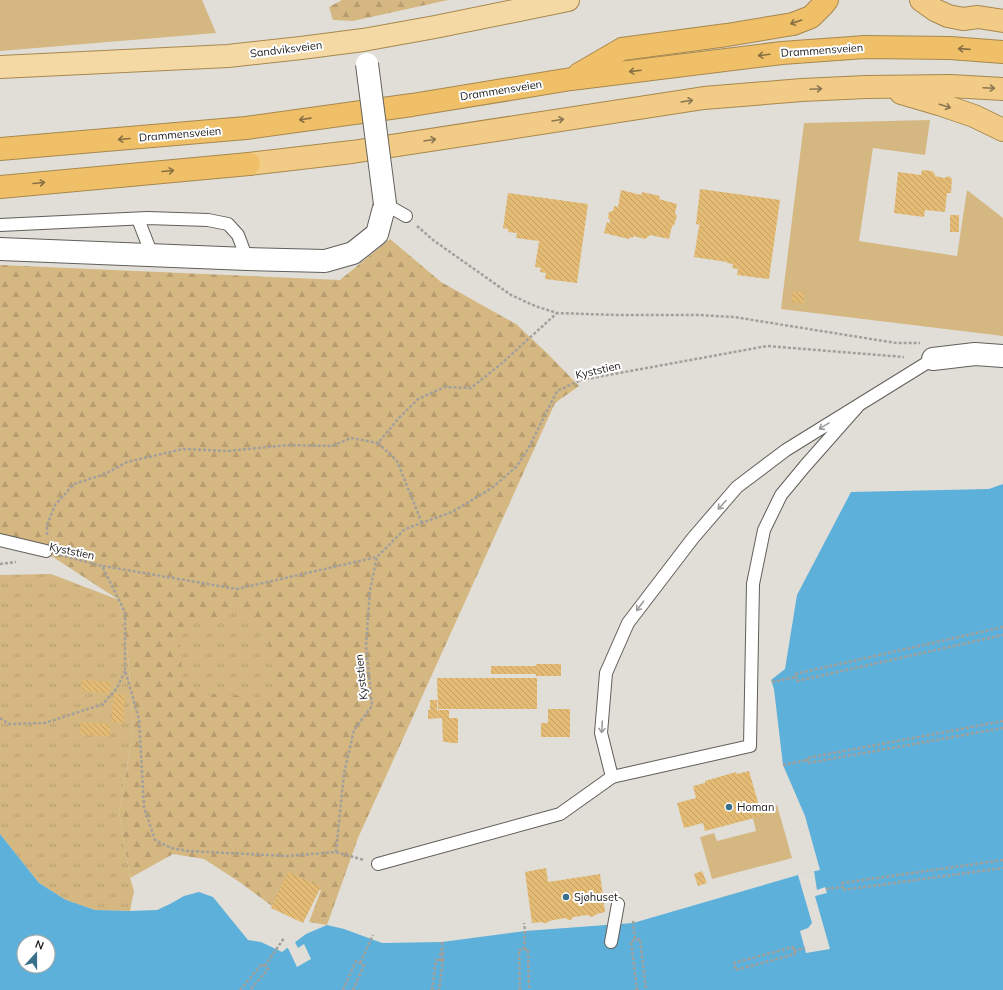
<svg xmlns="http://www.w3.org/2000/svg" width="1003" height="990" viewBox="0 0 1003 990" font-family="Mulish,sans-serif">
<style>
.grass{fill:#d5b782}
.forest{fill:url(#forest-firs)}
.park{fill:url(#park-tufts)}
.water{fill:#5db0d9;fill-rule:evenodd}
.pier{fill:#e1ded8}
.building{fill:url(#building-back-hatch)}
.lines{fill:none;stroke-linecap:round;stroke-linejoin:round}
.service-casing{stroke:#625f5a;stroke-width:14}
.minor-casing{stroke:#625f5a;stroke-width:24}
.primary-casing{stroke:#a7884e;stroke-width:24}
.trunk-casing{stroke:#a7884e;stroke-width:24}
.motorway-casing{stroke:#a7884e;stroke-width:24}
.path{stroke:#a3a09c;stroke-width:2.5;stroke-dasharray:3 2;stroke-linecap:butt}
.service{stroke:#fff;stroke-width:12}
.minor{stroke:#fff;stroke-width:22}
.primary{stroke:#f5d9a4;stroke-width:22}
.trunk{stroke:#f2cc86;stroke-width:22}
.motorway{stroke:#efc068;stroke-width:22}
.minor-bridge-casing{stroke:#625f5a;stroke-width:24;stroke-linecap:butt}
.minor-bridge{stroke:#fff;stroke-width:22}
.oneway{stroke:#887044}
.oneway2{stroke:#8a7652}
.oneway3{stroke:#9c9b9a}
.poi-dot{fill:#396f8a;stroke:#fff;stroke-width:1.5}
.labels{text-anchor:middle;stroke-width:4;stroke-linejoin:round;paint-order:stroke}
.street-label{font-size:11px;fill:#22211f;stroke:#fff}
.poi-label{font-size:11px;fill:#22211f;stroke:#fff;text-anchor:start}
</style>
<defs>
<pattern id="forest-firs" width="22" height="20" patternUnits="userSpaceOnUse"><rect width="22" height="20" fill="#d5b782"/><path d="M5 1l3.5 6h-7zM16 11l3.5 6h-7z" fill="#b79d70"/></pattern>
<pattern id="park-tufts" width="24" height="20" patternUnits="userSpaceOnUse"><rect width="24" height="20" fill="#d5b782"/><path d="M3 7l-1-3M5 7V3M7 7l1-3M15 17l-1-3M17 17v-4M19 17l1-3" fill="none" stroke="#b79d70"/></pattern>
<pattern id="building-back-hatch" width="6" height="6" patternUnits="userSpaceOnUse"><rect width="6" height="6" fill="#e3bb74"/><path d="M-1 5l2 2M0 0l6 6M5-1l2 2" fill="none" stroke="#c2a064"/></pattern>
</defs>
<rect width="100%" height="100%" fill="#e1ded8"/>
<g class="grass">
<polygon points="0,0 202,0 216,33 0,51"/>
<polygon points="930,120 925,155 873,148 859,241 957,256 967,190 1003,218 1003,336 781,309 804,123"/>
<polygon points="777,805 792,858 712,879 700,837 714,833 717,841 756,831 753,818 758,810"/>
</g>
<g class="forest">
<polygon points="342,0 448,0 353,21 333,20 329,7"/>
<polygon points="390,239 441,282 516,324 548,354 579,386 555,403 358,838 327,925 309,922 321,890 290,878 276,909 241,883 204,859 173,854 130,878 119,812 133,731 128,654 119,600 53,557 0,543 0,265 340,280"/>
</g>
<g class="park">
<polygon points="51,574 119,600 128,654 133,731 119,812 130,878 134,891 130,911 95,910 66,900 39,883 0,834 0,575"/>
<polygon points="240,611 268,644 277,698 184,692 178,628"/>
</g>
<path class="water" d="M 1003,484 L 1003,990 L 0,990 L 0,834 L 39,883 L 66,900 L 95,910 L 130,911 L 157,910 L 170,904 L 184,896 L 199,892 L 213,897 L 248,940 L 261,942 L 282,952 L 306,934 L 327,925 L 344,929 L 382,943 L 442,942 L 525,931 L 633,923 L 798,875 L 820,870 L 805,816 L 783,765 L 774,689 L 771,680 L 785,669 L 797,595 L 851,492 L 989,489 ZM 24,942 L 48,942 L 48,966 L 24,966 Z"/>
<g class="pier">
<polygon points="814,871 817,890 825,887 827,893 815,896 830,949 806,953 800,931 808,928 812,923 798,875"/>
<polygon points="294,940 298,948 304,944 311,959 297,967 287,946"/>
</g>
<g class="building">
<polygon points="922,170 932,171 935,174 935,176 944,178 949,176 952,179 951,193 947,193 945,212 925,210 924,217 894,213 898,172 921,175"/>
<polygon points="700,189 780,200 769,279 737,275 738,269 732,268 733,264 727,263 727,262 694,257 699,226 700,226 700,225 696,224"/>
<polygon points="621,190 641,195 642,192 660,196 659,199 677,204 675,213 677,216 674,225 672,226 669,239 650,235 645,239 633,236 633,238 630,237 629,239 604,233 607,222 610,223 610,220 608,218 609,212 613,211 614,206 618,207"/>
<polygon points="508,193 588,204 577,283 545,279 546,273 540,272 541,268 535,267 539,241 516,238 517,233 508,232 508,229 503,228"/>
<rect x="950" y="215" width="9" height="17"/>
<rect x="792" y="292" width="12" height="11"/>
<polygon points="536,664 561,664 561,676 536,676 536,674 491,674 491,666 536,666"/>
<polygon points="437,678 537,678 537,709 438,709"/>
<polygon points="82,680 111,682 110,693 81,691"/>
<polygon points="114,694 125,695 123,723 111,722"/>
<polygon points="430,700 437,700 437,710 449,710 449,718 458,718 458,743 449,743 449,742 443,742 442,718 428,719 428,710 430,710"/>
<polygon points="548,709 570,709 570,737 541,737 541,723 548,723"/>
<polygon points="81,722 110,724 110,736 80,735"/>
<polygon points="749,771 762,816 705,831 703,823 684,828 677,803 696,798 693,786 705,783 705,781 736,772 737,774"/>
<polygon points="546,868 548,882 600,874 605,912 597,914 594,916 591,917 588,915 573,917 571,920 569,920 565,918 549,921 547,923 544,923 541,922 532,923 525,872"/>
<polygon points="702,871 707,883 698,886 694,874"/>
<polygon points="288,872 321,887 303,923 271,908"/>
</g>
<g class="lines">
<defs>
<g id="service">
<polyline points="385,204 406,216"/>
<polyline points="138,219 152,255"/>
<polyline points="0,225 147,218 208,220 228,224 238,235 247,259"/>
<polyline points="858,406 805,466 781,495 764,530 753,584 750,746 612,777 601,733 606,673 628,623 693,538 737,487 786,450 933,359"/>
<polyline points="0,540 46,551"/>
<polyline points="378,864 560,814 612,777"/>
<polyline points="611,942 618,904"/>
</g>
<g id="minor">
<polyline points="0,249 247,259 325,261 353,253 377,234 385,204"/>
<polyline points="933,359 975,354 1003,356"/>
</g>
<polyline id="primary" points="0,67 228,56 301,48 363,40 435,27 568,0"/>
<g id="trunk">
<polyline points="921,0 935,10 948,16 963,19 978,17 1003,21"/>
<polyline points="901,93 942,105 974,116 1003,130"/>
<polyline points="249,164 352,152 704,98 802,90 866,87 951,86 1003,89"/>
</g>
<g id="motorway">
<polyline points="579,74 622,49 727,35 793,24 811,17 823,5 827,0"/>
<polyline points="0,149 246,128 412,105 571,79 782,53 865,47 950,48 1003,52"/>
<polyline points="0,187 249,164"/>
</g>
</defs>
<use href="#service" class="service-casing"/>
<use href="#minor" class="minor-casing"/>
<use href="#primary" class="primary-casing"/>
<use href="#trunk" class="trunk-casing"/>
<use href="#motorway" class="motorway-casing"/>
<g class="path">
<polyline points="417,226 433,240 511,295 535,306 557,313 615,315 699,315 734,317 896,343 920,343"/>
<polyline points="378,443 397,461 422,523"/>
<polyline points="47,535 47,525 55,505 74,484 105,474 127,462 183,449 229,451 289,445 332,446 351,438 378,443 399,418 418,399 445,387 471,388 501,364 557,313"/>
<polyline points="60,555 102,566 125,612 125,670 139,719 144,807 155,840 171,848 188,851 288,856 336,852 344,773 354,730 372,706 366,646 370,590 377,557 405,529 452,512 492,488 517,466 528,449 557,391 581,380 767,346 904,357"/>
<polyline points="0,564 16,562"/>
<polyline points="103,566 237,589 377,557"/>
<polyline points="1003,627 795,674 797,681 1003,635"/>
<polyline points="772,682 796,677"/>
<polyline points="0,718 9,724 45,723 103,704 117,688 125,671"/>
<polyline points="1003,721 807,758 808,763 1003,728"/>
<polyline points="783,765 807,760"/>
<polyline points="336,852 364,860"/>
<polyline points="1003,860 842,883 843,890 1003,868"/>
<polyline points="826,889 842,887"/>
<polyline points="633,921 635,940"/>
<polyline points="442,942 443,961"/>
<polygon points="793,947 795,954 736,970 734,963"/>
<polyline points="524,949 525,931 524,923"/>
<polyline points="794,951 805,948"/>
<polyline points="440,961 441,950"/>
<polyline points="360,963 373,935"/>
<polyline points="265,966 284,938"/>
<polyline points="240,990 262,964 268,969 250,990"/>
<polyline points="343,990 356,961 364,965 353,990"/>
<polyline points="432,990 436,960 443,961 439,990"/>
<polyline points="520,990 519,950 528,949 529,990"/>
<polyline points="637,990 631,941 640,939 646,990"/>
</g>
<use href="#service" class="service"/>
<use href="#minor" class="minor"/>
<use href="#primary" class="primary"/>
<use href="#trunk" class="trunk"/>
<use href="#motorway" class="motorway"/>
<defs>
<polyline id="minor-bridge" points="367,64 385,204"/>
</defs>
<use href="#minor-bridge" class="minor-bridge-casing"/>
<use href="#minor-bridge" class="minor-bridge"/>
</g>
<defs><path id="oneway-shaft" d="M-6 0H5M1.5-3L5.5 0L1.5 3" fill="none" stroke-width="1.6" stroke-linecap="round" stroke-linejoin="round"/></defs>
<g class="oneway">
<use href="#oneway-shaft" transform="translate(796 22) rotate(161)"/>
<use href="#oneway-shaft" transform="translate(964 49) rotate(-176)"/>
<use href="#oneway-shaft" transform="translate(764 55) rotate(173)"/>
<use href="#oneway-shaft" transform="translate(635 71) rotate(173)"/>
<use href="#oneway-shaft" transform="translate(305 119) rotate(172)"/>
<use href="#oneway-shaft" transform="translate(124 139) rotate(175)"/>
<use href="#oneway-shaft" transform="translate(168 171) rotate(-5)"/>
<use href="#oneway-shaft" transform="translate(39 183) rotate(-5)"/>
</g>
<g class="oneway2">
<use href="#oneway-shaft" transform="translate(989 88) rotate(3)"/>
<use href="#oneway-shaft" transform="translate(816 89) rotate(-3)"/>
<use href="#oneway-shaft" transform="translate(687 101) rotate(-9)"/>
<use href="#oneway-shaft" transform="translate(945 106) rotate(18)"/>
<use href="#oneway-shaft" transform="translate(558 120) rotate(-9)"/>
<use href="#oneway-shaft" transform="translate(430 140) rotate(-9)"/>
</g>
<g class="oneway3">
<use href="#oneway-shaft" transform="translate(824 426) rotate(148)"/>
<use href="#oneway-shaft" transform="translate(722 505) rotate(132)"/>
<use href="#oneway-shaft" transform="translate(640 606) rotate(127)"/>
<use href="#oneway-shaft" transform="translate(602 727) rotate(93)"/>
</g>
<g class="poi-dot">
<circle cx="729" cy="807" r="4"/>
<circle cx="566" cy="897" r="4"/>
</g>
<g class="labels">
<g class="street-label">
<text transform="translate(286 49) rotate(-7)" y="4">Sandviksveien</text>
<text transform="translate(822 50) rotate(-4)" y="4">Drammensveien</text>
<text transform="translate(501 90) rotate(-9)" y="4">Drammensveien</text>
<text transform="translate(180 134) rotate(-5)" y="4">Drammensveien</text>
<text transform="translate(598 370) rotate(-13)" y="4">Kyststien</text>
<text transform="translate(72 551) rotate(12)" y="4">Kyststien</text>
<text transform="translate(361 677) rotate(-96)" y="4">Kyststien</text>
</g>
<g class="poi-label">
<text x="737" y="811">Homan</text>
<text x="574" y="901">Sjøhuset</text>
</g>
</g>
<g transform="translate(36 954) rotate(21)"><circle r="19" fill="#ffffff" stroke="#a7a6a5"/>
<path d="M0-3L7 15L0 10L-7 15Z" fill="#396f8a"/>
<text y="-6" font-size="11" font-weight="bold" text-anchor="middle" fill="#22211f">N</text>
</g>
</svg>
